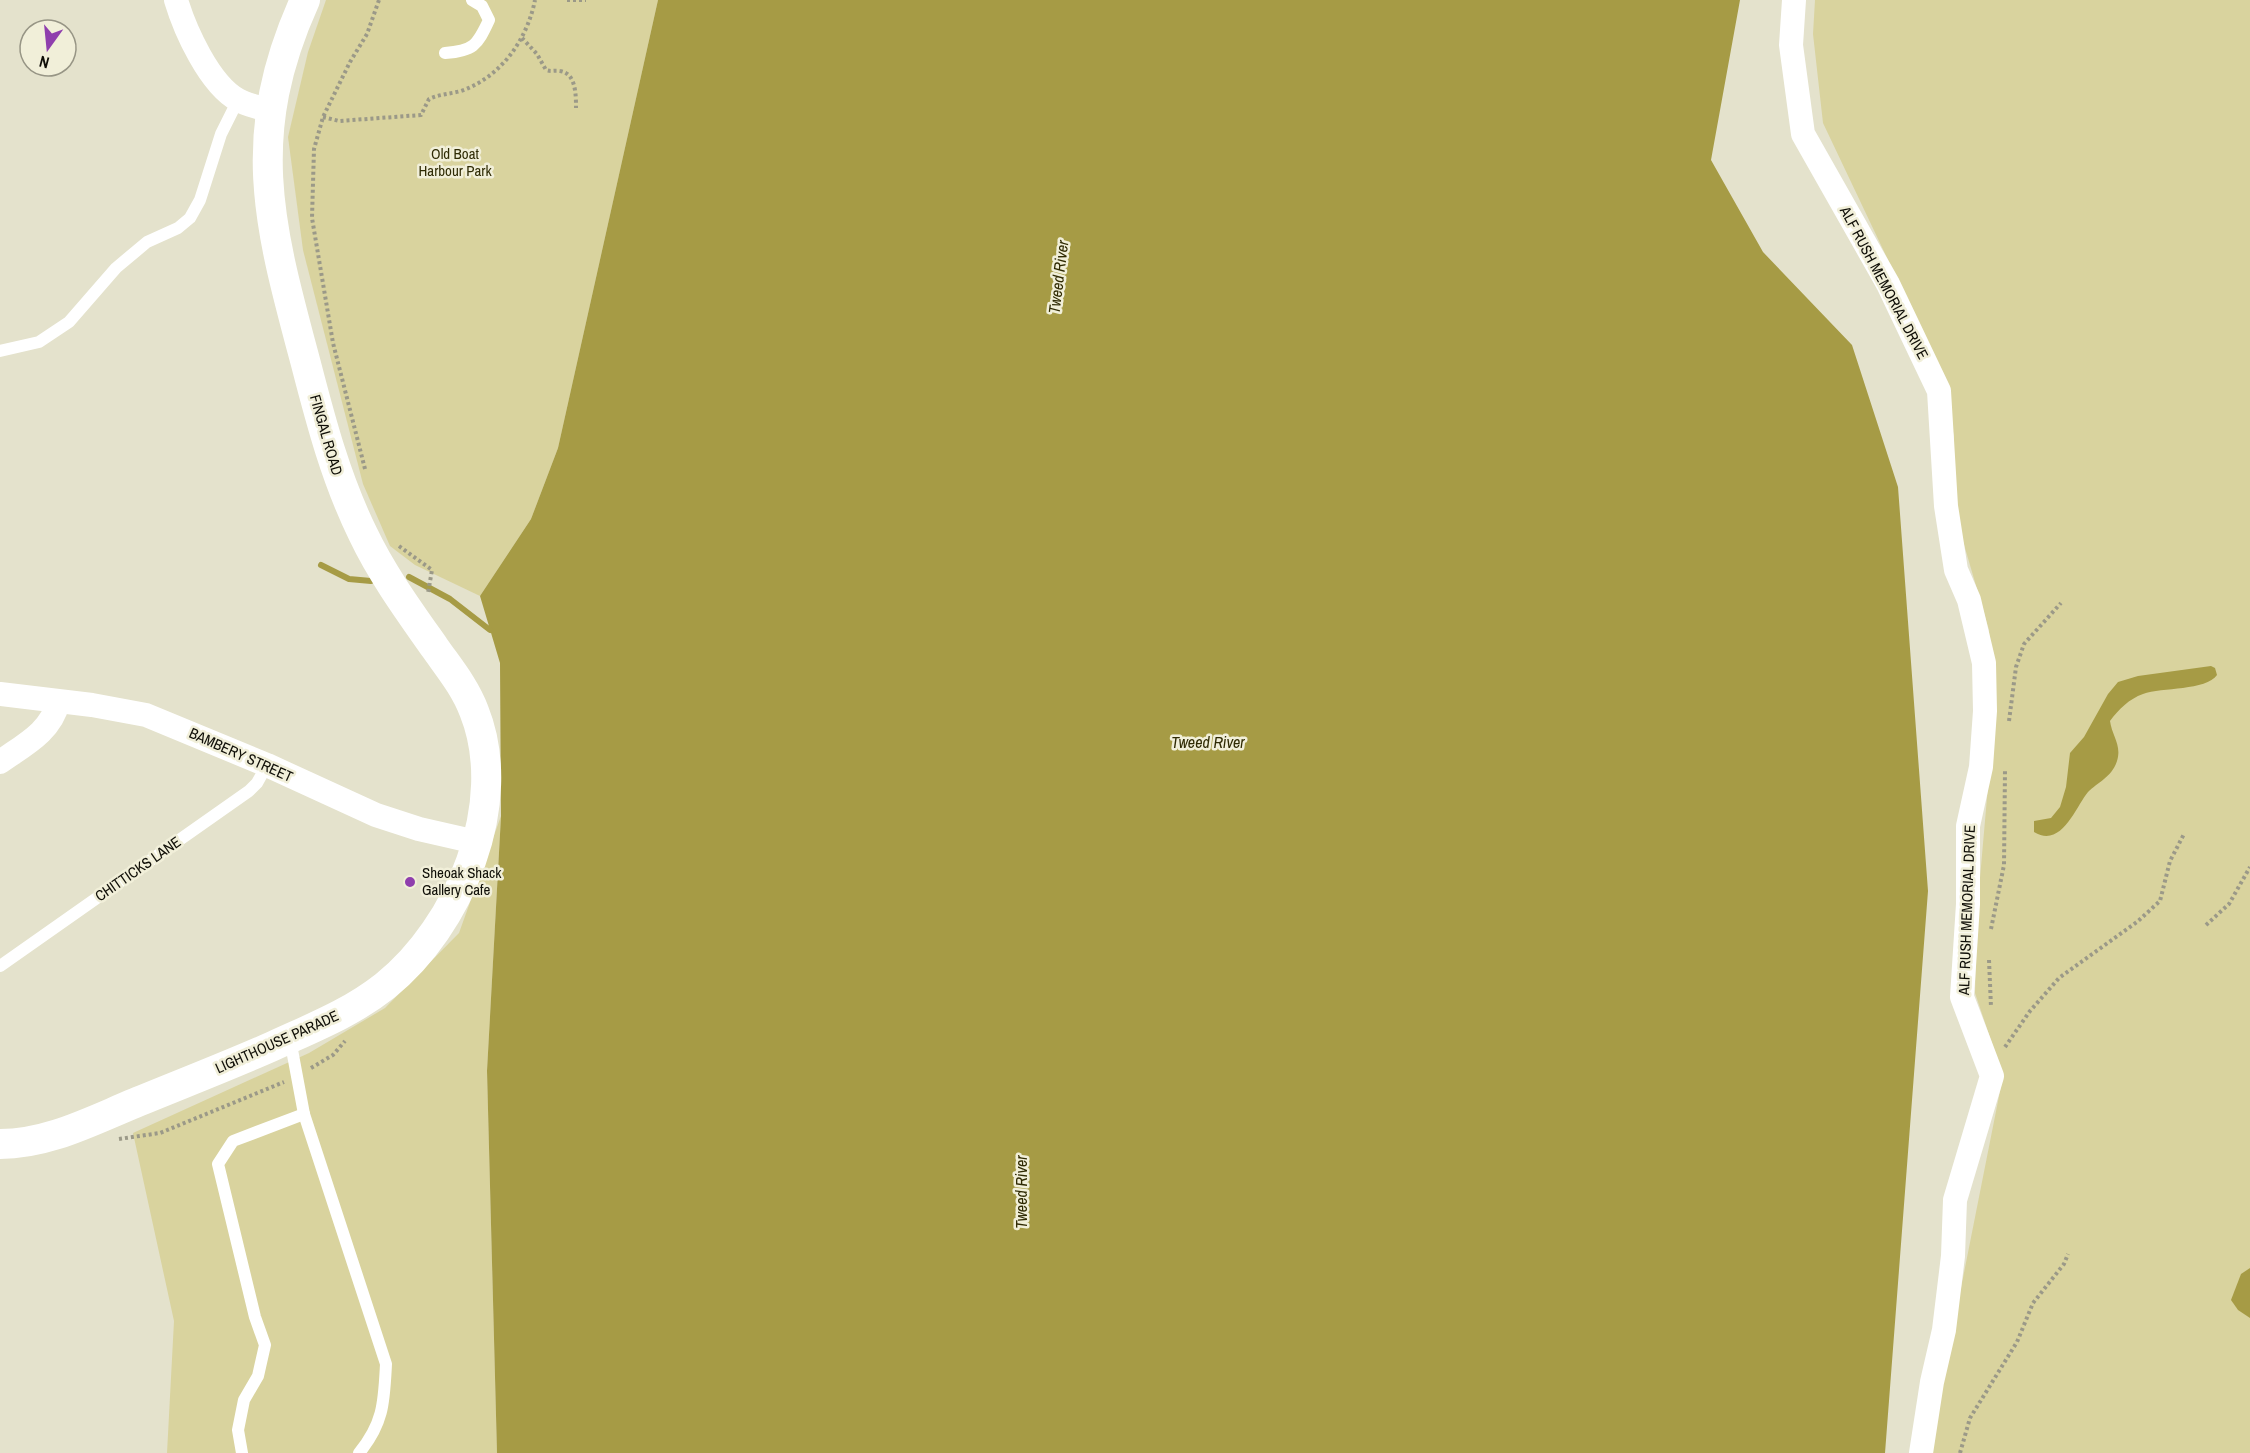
<svg xmlns="http://www.w3.org/2000/svg" width="2250" height="1453" viewBox="0 0 2250 1453" font-family="'Archivo Narrow',sans-serif">
<style>
.green{fill:#d9d39e}
.water{fill:#a69b45}
.lines{fill:none;stroke-linecap:round;stroke-linejoin:round}
.stream{stroke:#a69b45;stroke-width:6}
.path{stroke:#9b9988;stroke-width:4;stroke-dasharray:3 3;stroke-linecap:butt}
.service{stroke:#fff;stroke-width:12}
.minor{stroke:#fff;stroke-width:24}
.tertiary{stroke:#fff;stroke-width:30}
.poi-dot{fill:#8f3ead;stroke:#f1efd9;stroke-width:2}
.labels{text-anchor:middle;stroke-width:5;stroke-linejoin:round;paint-order:stroke}
.park-label{font-size:15px;fill:#302c05;stroke:#f1efd9}
.street-label{font-size:15px;fill:#0f0e07;stroke:#f1efd9}
.poi-label{font-size:15px;fill:#0f0e07;stroke:#f1efd9;text-anchor:start}
.water-label{font-size:16px;font-style:italic;fill:#2f2a03;stroke:#f1efd9}
</style>
<rect width="100%" height="100%" fill="#e4e2cc"/>
<g class="green">
<polygon points="326,0 658,0 558,448 531,519 480,596 415,565 390,546 363,484 303,250 288,137 308,52"/>
<polygon points="1815,0 2250,0 2250,1453 1932,1453 1937,1409 2003,1076 1975,993 1977,912 1994,718 1989,630 1953,507 1954,436 1936,361 1823,123 1813,34"/>
<polygon points="501,816 487,1071 497,1453 167,1453 174,1321 133,1133 309,1053 385,1008 459,933"/>
</g>
<g class="water">
<polygon points="658,0 1740,0 1711,160 1763,252 1852,345 1898,487 1928,891 1885,1453 497,1453 487,1071 501,816 500,663 480,596 531,519 558,448"/>
<path d="M 2211,666 L 2215,668 L 2217,675 C 2206,691 2162,687 2143,694 C 2129,699 2119,709 2110,721 C 2112,736 2122,745 2117,761 C 2112,777 2098,782 2088,792 C 2076,806 2062,849 2034,832 L 2034,821 L 2051,818 L 2060,807 L 2066,787 L 2070,753 L 2084,737 L 2108,694 L 2118,682 L 2138,676 Z"/>
<polygon points="2250,1268 2250,1318 2238,1310 2231,1300 2241,1274"/>
</g>
<g class="lines">
<g class="stream">
<polyline points="321,565 349,579 371,581"/>
<polyline points="409,577 450,599 490,630"/>
</g>
<g class="path">
<polyline points="567,0 586,0"/>
<path d="M 522,38 L 537,54 L 546,70 C 552,72 554,70 560,71 C 576,73 576,95 576,108"/>
<path d="M 323,117 L 339,121 L 421,115 L 429,99 C 440,94 450,94 461,91 C 501,77 527,40 535,0"/>
<polyline points="365,469 333,343 312,218 314,149 323,117 350,62 367,34 379,0"/>
<polyline points="399,546 432,570 428,593"/>
<polyline points="2009,721 2016,667 2024,644 2061,603"/>
<polyline points="2206,925 2229,904 2250,867"/>
<polyline points="1991,929 2004,865 2005,770"/>
<polyline points="1989,960 1991,1007"/>
<polyline points="2005,1047 2030,1011 2059,978 2137,922 2160,901 2170,861 2184,834"/>
<polyline points="311,1068 333,1055 345,1041"/>
<polyline points="119,1139 160,1133 284,1082"/>
<polyline points="1960,1453 1970,1418 2017,1342 2033,1303 2064,1264 2068,1254"/>
</g>
<g class="service">
<path d="M 445,53 C 473,51 477,46 489,20 L 482,6 L 472,0"/>
<polyline points="0,351 39,342 69,322 116,268 147,242 178,228 190,218 200,200 221,134 238,100"/>
<polyline points="0,966 249,791 257,783 267,765"/>
<path d="M 290,1039 L 304,1114 L 386,1364 C 384,1401 384,1423 359,1453"/>
<polyline points="242,1453 238,1430 244,1400 258,1376 265,1345 255,1317 218,1164 233,1141 304,1114"/>
</g>
<g class="minor">
<path d="M 176,0 C 185,30 209,84 238,100 C 247,105 259,107 269,111"/>
<polyline points="1794,0 1791,45 1803,134 1888,284 1939,391 1946,506 1956,570 1969,600 1984,663 1985,711 1981,767 1968,826 1968,904 1962,997 1992,1076 1955,1200 1953,1256 1944,1330 1932,1382 1921,1453"/>
<polyline points="0,694 92,705 146,715 267,765 376,815 419,829 476,842"/>
<path d="M 0,762 C 24,745 51,732 58,702"/>
</g>
<path class="tertiary" d="M 0,1144 C 48,1144 91,1121 135,1103 C 181,1084 228,1066 273,1046 C 312,1028 351,1013 385,986 C 459,927 511,803 474,711 C 465,687 449,668 435,648 C 409,611 382,574 363,534 C 336,479 321,422 306,364 C 269,226 243,137 305,0"/>
</g>
<circle class="poi-dot" cx="410" cy="882" r="6"/>
<g class="labels">
<g class="park-label">
<text x="455" y="159">Old Boat<tspan x="455" dy="17">Harbour Park</tspan></text>
</g>
<g class="street-label">
<text transform="translate(1884 283) rotate(62)" y="5">ALF RUSH MEMORIAL DRIVE</text>
<text transform="translate(326 435) rotate(74)" y="5">FINGAL ROAD</text>
<text transform="translate(241 755) rotate(24)" y="5">BAMBERY STREET</text>
<text transform="translate(138 869) rotate(-35)" y="5">CHITTICKS LANE</text>
<text transform="translate(1967 910) rotate(-88)" y="5">ALF RUSH MEMORIAL DRIVE</text>
<text transform="translate(277 1042) rotate(-24)" y="5">LIGHTHOUSE PARADE</text>
</g>
<g class="poi-label">
<text x="422" y="878">Sheoak Shack<tspan x="422" dy="17">Gallery Cafe</tspan></text>
</g>
<g class="water-label">
<text transform="translate(1058 277) rotate(-83)" y="6">Tweed River</text>
<text x="1208" y="748">Tweed River</text>
<text transform="translate(1021 1192) rotate(-90)" y="6">Tweed River</text>
</g>
</g>
<g transform="translate(48 48) rotate(195)"><circle r="28" fill="#f1efd9" stroke="#979585" stroke-width="1.5"/>
<path d="M0-4.5L10 22L0 15L-10 22Z" fill="#8f3ead"/>
<text y="-9" font-size="16" font-weight="bold" text-anchor="middle" fill="#0f0e07">N</text>
</g>
</svg>
